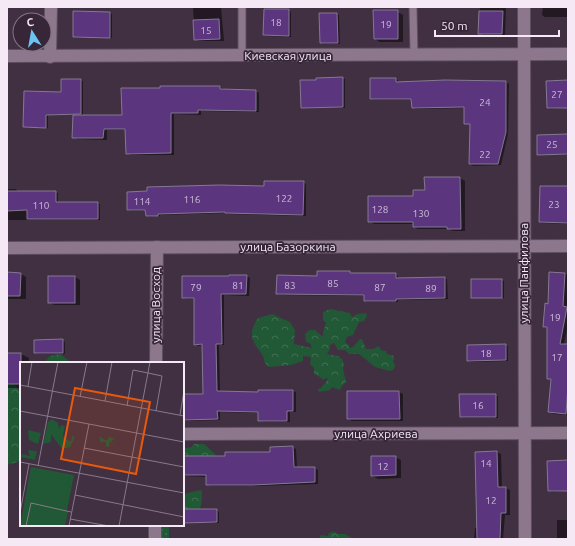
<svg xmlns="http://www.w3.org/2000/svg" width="575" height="546" viewBox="0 0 575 546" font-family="Ubuntu,sans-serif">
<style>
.grass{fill:url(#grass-dots)}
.forest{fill:url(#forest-crowns)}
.shadow{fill:#0007}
.building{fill:#5b367e;stroke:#847892}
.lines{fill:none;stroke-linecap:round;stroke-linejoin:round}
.service-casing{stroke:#5d4e5e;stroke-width:9}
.minor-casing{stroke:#5d4e5e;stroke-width:14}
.tertiary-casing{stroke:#5d4e5e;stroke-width:14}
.service{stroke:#8c778c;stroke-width:7}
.minor{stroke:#8c778c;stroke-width:12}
.tertiary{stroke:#8c778c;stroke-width:12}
.labels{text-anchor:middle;stroke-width:3.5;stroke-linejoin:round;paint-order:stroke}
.number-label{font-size:10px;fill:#cebcd8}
.street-label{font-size:12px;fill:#f5e9f6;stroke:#372538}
.inset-road{fill:none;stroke:#89798a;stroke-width:1}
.view{fill:#e8590c;fill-opacity:0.15;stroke:#e8590c;stroke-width:2}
.inset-edge{fill:none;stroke:#f5e9f6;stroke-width:2}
</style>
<defs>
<pattern id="grass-dots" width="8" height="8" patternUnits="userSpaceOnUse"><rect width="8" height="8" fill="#215835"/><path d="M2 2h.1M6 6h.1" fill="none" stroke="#427053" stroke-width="1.8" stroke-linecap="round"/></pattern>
<pattern id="forest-crowns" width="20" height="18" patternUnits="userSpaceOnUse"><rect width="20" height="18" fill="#215835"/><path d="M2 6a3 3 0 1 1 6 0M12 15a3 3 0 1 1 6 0" fill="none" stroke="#427053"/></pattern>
</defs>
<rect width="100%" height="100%" fill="#412f42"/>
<rect class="grass" x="158" y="525" width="11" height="14"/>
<g class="forest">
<path d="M 330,309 L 350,313 L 352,317 L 357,314 L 366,313 L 367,316 L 364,321 L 359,322 L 353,335 L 347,337 L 345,342 L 348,344 L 350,348 L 353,347 L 360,339 L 362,339 L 366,349 L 373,349 L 379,346 L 381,350 L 386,351 L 387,354 L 394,356 L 394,360 L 393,361 L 395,365 L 394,369 L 390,371 L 375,367 L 359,354 L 349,354 L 345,350 L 338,350 L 334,343 L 330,345 L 330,349 L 327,354 L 338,356 L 342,359 L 344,365 L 343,369 L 346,382 L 342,386 L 340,390 L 332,387 L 330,390 L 319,392 L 318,389 L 321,388 L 328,379 L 326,378 L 323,380 L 320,377 L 314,374 L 314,368 L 310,364 L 311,357 L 303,356 L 303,361 L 291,365 L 269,367 C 261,360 266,359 261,353 C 251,339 248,334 258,318 L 272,314 L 290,322 L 295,330 L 294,344 L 312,348 L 310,343 L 306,342 L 305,334 L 309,330 L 315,330 L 323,337 C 322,332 325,328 326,323 L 323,320 L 323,312 Z"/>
<polygon points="60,354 72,363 44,363 50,356"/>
<polygon points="7,380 12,380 18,390 21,392 21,461 7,465"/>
<polygon points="194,444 204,444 215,454 216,457 183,458 183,446 185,448 192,447"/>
<path d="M 201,490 L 202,493 C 202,498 202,506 199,510 L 184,510 L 183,508 L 183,491 L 185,494 C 191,492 195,491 201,490 Z"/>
<polygon points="332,532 335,532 337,534 345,534 354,539 319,539 321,535 328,536 329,533"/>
</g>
<g class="shadow">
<polygon points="193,7 221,7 224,41 199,41 195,39"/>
<polygon points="480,7 506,7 505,35 483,35 479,33"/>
<polygon points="543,7 568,7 568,17 545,17 542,15"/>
<polygon points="289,10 291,12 291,37 267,36 264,35"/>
<polygon points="398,12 403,15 403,42 380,42 375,39"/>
<polygon points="110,13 112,14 112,38 76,38 74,36"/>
<polygon points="320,14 337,14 339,15 340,44 323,44 321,43"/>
<polygon points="342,78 345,79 345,108 304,108 302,107"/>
<polygon points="395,79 398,80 398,83 506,82 509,84 508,134 501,165 473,166 470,164 471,125 465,123 465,108 416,109 413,108 412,100 374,100 371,99"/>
<polygon points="80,80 83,81 83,116 123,116 122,89 220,87 224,89 256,91 259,93 259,112 201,111 201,115 174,114 174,155 130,155 127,153 126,130 107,130 107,140 77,139 73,137 74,115 48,115 48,128 27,128 24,126 62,93"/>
<polygon points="568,81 568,108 550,109 548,108"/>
<polygon points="568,135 568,155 540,155 538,154"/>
<polygon points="425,178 460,178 465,181 465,231 453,231 449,229 418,229 414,227 414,224 374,224 369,221 426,191"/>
<polygon points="304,182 306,184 306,216 228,214 226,213 160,215 160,216 149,217 147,215 147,211 131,211 128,210 265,187"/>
<polygon points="568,188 568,224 542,223 540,222"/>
<polygon points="7,189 15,189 17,190 17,192 56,192 58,193 58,203 98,203 100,204 100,220 7,220"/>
<polygon points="350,272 352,273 396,274 398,276 398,279 445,278 447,279 448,299 398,300 398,302 367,302 365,301 365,296 280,295 277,294 318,277"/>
<polygon points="7,273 21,274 26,277 26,299 7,299"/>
<polygon points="550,273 568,274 568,324 564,345 568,345 568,415 554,414 549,412 552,381 548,378 548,329 544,327 549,305"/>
<polygon points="247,276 250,278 249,296 224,295 224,345 219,345 220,392 259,393 259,391 293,391 296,392 296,412 290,412 290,422 262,422 259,420 259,413 220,412 220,420 183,421 183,395 204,395 203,345 198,346 195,344 195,299 186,299 183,297"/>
<polygon points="75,277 80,280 80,305 54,305 49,302"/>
<polygon points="502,280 504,281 504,298 474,298 472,297"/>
<polygon points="62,340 65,342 65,354 38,354 35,352"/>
<polygon points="505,345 508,346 508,361 471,362 468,361"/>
<polygon points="7,354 21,354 29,358 29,363 21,363 21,388 7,388"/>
<polygon points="90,362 122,362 124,363 90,363"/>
<polygon points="348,392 399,392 403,394 403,421 352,421 348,419"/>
<polygon points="496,395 498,396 498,418 463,418 461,417"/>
<polygon points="292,447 296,449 297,468 315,468 318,470 318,484 257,486 210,486 207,484 207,477 183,476 183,457 226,457 271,453"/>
<polygon points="497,452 501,454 502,488 506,488 510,490 510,515 505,515 503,539 474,539 475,528 478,528"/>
<polygon points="395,457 401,460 401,478 378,479 372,476"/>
<polygon points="568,461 568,491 552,492 549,491"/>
<polygon points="217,510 219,512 219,523 186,523 184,522"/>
<rect x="557" y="520" width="11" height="19"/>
</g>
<g class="building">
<polygon points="264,9 289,9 289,36 263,35"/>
<polygon points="373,10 398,10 398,39 374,39"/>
<polygon points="73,11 110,12 110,38 73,37"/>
<polygon points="479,11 503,11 502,34 478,34"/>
<polygon points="319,13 337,13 338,43 320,43"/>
<polygon points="219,19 220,39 194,40 193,20"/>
<polygon points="343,77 343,107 301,108 300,80 316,80 316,78"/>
<polygon points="370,78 396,78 396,82 445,80 506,81 506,132 498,164 469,164 470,124 464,124 464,107 412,108 411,99 370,99"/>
<polygon points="61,79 81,79 81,114 46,115 46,128 23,127 24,91 61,92"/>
<polygon points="568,80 568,108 547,108 546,81"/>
<polygon points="160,86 220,86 220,89 256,90 256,111 198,110 198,113 171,113 171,153 126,154 125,129 104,129 103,138 72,138 73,115 122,115 121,88 160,88"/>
<polygon points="568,134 568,154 537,155 537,135"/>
<polygon points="424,177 460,177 461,229 447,229 447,227 413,227 413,222 368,222 368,196 413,196 413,190 425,190"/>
<polygon points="264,181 304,181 303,215 225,213 225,212 158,214 158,216 146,216 145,210 127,210 127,192 147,191 147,187 219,185 264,186"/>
<polygon points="540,186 568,186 568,223 539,222"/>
<polygon points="7,191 56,191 56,202 98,202 98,219 27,219 27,210 7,211"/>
<polygon points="317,271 350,271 350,273 396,273 396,278 445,277 445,298 396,299 396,301 364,301 364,295 276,294 277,275 317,276"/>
<polygon points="7,272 21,273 20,296 7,296"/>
<polygon points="549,272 565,273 563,306 567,307 560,344 568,344 568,386 566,414 548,412 551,379 547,379 547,327 543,327 545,303 548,304"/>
<polygon points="229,275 247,275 246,294 221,294 222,344 216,344 217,391 258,392 258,390 293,390 293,411 287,411 287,421 258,421 258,412 217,411 218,419 183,420 183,394 203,394 202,344 194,345 194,298 182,298 182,276 229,276"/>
<rect x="48" y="276" width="27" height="27"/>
<rect x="471" y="279" width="31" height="19"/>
<polygon points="63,339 63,353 34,353 34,340"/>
<polygon points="506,344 506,360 467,361 467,345"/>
<rect x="7" y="353" width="14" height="31"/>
<polygon points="347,391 399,391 400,419 347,419"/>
<polygon points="459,394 496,394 496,417 460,417"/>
<polygon points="293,446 294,467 315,467 315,482 253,485 206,485 206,475 183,475 183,456 225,456 225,452 270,452 270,447"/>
<polygon points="497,451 498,487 506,487 506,513 501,513 500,539 477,539 475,452"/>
<polygon points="371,456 396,456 396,475 371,476"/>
<polygon points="568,460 568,491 548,491 547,461"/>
<polygon points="183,509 217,509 217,522 183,523"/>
</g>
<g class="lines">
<defs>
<g id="service">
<polyline points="242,7 242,56"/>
<polyline points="413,7 414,55"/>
</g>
<g id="minor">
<polyline points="7,56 568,54"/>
<polyline points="50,57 51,7"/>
<polyline points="156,363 157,247"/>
<polyline points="183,434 568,433"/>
<polyline points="155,539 155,525"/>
</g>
<g id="tertiary">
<polyline points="524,7 525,539"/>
<polyline points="7,248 568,246"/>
</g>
</defs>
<use href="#service" class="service-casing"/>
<use href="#minor" class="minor-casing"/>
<use href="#tertiary" class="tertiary-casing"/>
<use href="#service" class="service"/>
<use href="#minor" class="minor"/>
<use href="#tertiary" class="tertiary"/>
</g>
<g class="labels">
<g class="number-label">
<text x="276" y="26">18</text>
<text x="386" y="28">19</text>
<text x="206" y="34">15</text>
<text x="557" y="98">27</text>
<text x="485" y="106">24</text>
<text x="552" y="148">25</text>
<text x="485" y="158">22</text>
<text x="284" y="202">122</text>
<text x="192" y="203">116</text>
<text x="142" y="205">114</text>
<text x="554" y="208">23</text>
<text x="41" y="209">110</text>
<text x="380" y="213">128</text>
<text x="421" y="217">130</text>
<text x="333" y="287">85</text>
<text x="238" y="289">81</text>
<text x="290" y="289">83</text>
<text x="196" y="291">79</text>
<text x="380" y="291">87</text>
<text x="431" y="292">89</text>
<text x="555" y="321">19</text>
<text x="486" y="357">18</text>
<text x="557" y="361">17</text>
<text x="478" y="409">16</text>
<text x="486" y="467">14</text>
<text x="383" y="470">12</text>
<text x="491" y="504">12</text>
</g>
<g class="street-label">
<text x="288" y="60">Киевская улица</text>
<text x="288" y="251">улица Базоркина</text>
<text transform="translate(524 273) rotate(-90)" y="4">улица Панфилова</text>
<text transform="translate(156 305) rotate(-90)" y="4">улица Восход</text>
<text x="376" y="438">улица Ахриева</text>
</g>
</g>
<g transform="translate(20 362)">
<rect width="164" height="164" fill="#412f42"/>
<path d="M 11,105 L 54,113 L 44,164 L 0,164 Z" fill="#215835"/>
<path d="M 32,57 L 38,61 L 39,67 L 41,63 L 45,64 L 43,74 L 49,79 L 51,79 L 52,74 L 55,75 L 50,85 L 42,87 L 31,72 L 31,80 L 23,82 L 28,60 ZM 8,68 L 21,71 L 18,82 L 9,78 ZM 80,74 L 86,79 L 89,75 L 95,76 L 91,79 L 97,84 L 89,79 L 90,84 L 86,85 L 86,80 L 80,80 ZM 8,88 L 17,89 L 15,98 L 1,95 L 2,92 L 10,94 ZM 12,141 L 32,147 L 29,149 L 16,145 L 13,155 L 9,155 L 8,147 ZM 42,145 L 48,150 L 45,164 L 38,164 L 44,154 L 34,151 L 33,146 Z" fill="#215835"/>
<path d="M 14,109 L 50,116 L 47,133 L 11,126 Z" fill="#215835"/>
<path class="inset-road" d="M 0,23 L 164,54M 8,24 L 12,0M 60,35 L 67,0M 85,39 L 92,0M 107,44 L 113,8 L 128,11 L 142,14 L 136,49M 0,49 L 164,80M 160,53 L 164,29M 64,86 L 164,105M 0,100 L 164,131M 18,104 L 38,0M 55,133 L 164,155M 0,151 L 9,102M 50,157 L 89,164M 6,164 L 11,141 L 51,150M 49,164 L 69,62M 99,164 L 130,0"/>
<path class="view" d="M 55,26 L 130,40 L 116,112 L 41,97 Z"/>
<rect width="164" height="164" class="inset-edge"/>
</g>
<rect width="575" height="546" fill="none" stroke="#f5e9f6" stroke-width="16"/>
<g transform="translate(32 32) rotate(349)"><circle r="19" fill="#372538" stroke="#837384"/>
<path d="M0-3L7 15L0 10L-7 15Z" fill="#6cc3f2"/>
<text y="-6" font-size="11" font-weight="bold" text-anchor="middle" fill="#f5e9f6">С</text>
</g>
<path d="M435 30v6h124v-6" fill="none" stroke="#f5e9f6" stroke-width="2"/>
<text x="441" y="30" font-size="12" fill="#f5e9f6" stroke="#372538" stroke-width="3" paint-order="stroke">50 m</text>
</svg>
